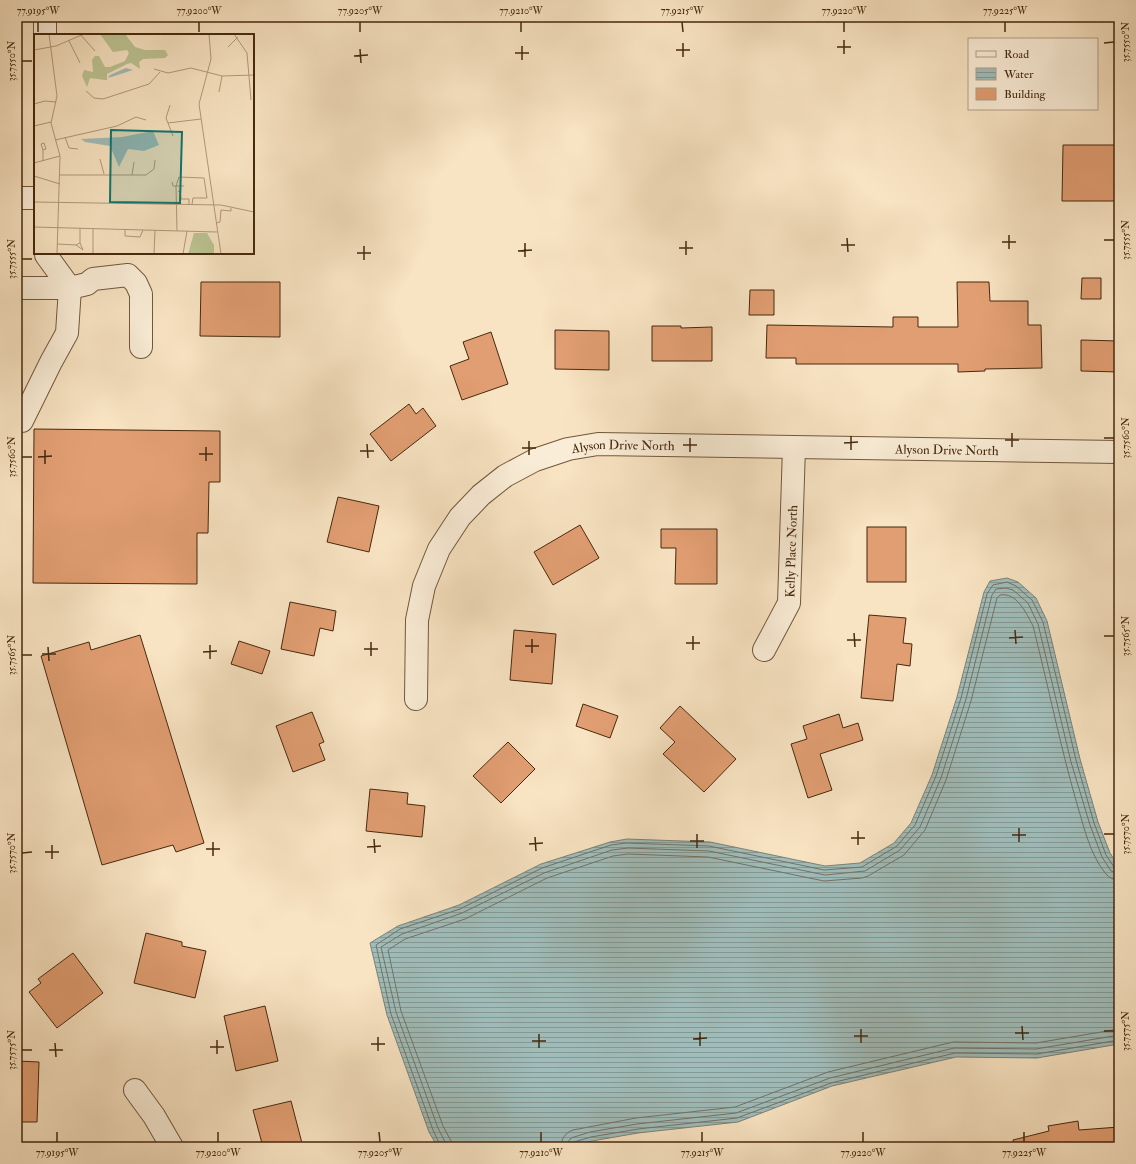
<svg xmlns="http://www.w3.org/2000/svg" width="1136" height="1164" viewBox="0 0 1136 1164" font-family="'IM FELL Double Pica',serif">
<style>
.water{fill:url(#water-rules);stroke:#7c8276}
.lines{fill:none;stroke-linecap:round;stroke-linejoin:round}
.shore{stroke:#737364;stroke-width:1}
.building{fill:#e19e72;stroke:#46290e}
.minor-casing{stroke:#72583b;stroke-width:24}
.minor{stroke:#faedd7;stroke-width:22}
.ticks{fill:none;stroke:#46290e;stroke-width:1.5}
.labels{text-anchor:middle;stroke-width:3;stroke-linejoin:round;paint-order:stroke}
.street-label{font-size:13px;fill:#46290e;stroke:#faedd7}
.inset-road{fill:none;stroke:#b1997a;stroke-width:1}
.view{fill:#0f766e;fill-opacity:0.15;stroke:#0f766e;stroke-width:2}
.inset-edge{fill:none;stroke:#46290e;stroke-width:2}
.neatline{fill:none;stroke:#46290e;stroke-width:1.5}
.ticks-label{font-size:10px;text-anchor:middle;fill:#46290e}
</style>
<defs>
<pattern id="water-rules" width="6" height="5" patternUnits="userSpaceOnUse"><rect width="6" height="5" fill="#a0bdbb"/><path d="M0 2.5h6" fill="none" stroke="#849a96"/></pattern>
</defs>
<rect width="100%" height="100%" fill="#f8e3c2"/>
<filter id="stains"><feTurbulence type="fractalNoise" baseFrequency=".005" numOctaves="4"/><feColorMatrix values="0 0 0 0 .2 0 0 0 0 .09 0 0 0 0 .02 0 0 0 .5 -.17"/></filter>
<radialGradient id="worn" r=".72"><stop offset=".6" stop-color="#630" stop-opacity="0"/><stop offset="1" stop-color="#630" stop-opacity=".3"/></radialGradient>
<polygon class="water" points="1007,578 1018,582 1036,598 1047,621 1080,759 1098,822 1110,853 1119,867 1119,1044 1037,1058 956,1057 832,1086 738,1122 638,1133 592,1141 568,1147 438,1147 437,1146 429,1132 387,1015 370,943 398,926 459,905 541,864 610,842 627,839 710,842 825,866 860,863 894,843 911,823 932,775 957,697 984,592 990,581"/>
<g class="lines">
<g class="shore">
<polyline points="441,1147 433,1130 391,1014 376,945 400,929 460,909 542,868 611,845 627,843 709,846 824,870 862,867 897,846 915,825 936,776 961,698 987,594 993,585 1007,582 1016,586 1032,600 1043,622 1076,760 1094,823 1106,855 1114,867 1119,869"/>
<polyline points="446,1147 445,1142 438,1128 396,1012 381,947 402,934 462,913 544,873 612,850 628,848 709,851 825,875 865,871 900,850 920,827 941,778 966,699 992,595 996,589 1006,588 1013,590 1028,603 1038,624 1071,762 1090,825 1102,857 1111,871 1119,874"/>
<path d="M 452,1147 L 451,1141 L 443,1126 L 401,1011 L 388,950 L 405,939 L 465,919 L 547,878 L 613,856 L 628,854 L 708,857 L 824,881 L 862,878 L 868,876 L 904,855 L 925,830 L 946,780 L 971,701 L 997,598 L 1000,595 C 1017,592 1026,613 1033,626 C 1048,685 1060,745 1077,804 C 1084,827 1090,855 1106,874 C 1109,878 1114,880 1119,880"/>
<path d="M 561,1147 C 561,1139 565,1133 573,1130 L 636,1118 L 735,1107 L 828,1072 L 953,1042 L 1036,1043 L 1119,1029"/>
<polyline points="567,1147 568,1142 571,1138 590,1132 637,1124 736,1113 830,1078 954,1048 1036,1049 1119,1035"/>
<polyline points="572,1147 572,1144 574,1142 591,1137 638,1129 737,1118 831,1083 955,1053 1037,1054 1119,1040"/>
</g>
</g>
<g class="building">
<polygon points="1063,145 1119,145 1119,201 1062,201"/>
<polygon points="1082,278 1101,278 1101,299 1081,299"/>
<polygon points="201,282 280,282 280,337 200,336"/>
<polygon points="957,282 989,282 990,301 1028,301 1028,325 1041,325 1042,368 985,369 985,371 958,372 958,364 796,364 796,358 766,358 767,325 893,327 893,317 918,317 918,327 958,327"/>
<polygon points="750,290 774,290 774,315 749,315"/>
<polygon points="652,326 681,326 681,328 712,327 712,361 652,361"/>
<polygon points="555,330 609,331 609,370 555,369"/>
<polygon points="491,332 508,384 462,400 450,366 469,359 463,342"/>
<polygon points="1081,340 1119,341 1119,372 1081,371"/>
<polygon points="409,404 416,414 423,408 436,426 391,461 370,434"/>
<polygon points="34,429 220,431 220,482 209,482 208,533 197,533 197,584 33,583"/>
<polygon points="338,497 379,506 369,552 327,542"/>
<polygon points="580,525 599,558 553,585 534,552"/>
<rect x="867" y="527" width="39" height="55"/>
<polygon points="661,529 717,529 717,584 675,584 676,548 661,548"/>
<polygon points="290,602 336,611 333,631 320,628 314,656 281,649"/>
<polygon points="869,615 906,618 903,643 912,644 910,666 897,664 893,701 861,698"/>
<polygon points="514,630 556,634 552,684 510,680"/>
<polygon points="140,635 204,843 176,852 173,845 102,865 41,656 89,642 91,650"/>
<polygon points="239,641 270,651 262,674 231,664"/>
<polygon points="583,704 618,716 610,738 576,726"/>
<polygon points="680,706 736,759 704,792 663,754 675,742 660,728"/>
<polygon points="312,712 324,742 319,744 325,760 293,772 276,726"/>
<polygon points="839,714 843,728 858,723 863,740 820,754 832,790 808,798 791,744 807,739 803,726"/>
<polygon points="508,742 535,769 501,803 473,776"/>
<polygon points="370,789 408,793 407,804 425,806 422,837 366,831"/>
<polygon points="146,933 182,942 182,946 206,951 195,998 134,983"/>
<polygon points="73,953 103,993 57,1028 29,992 41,983 38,979"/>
<polygon points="265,1006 278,1061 236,1071 224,1016"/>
<polygon points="17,1061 39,1062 37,1122 17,1122"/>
<polygon points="291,1101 303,1147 263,1147 253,1110"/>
<polygon points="1078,1121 1079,1130 1119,1127 1119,1147 1014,1147 1013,1140 1049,1131 1048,1126"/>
</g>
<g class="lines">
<defs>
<g id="minor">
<polyline points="45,17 45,35"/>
<polyline points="17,198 35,198"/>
<polyline points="46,253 46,255 70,288"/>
<polyline points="17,288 70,288 87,284 93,279 128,275 136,283 141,294 141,347"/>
<polyline points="17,421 22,421 51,362 67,333 70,288"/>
<path id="s1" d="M 764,650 L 789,603 L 794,447"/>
<path id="s2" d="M 416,699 L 417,620 L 424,586 L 439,549 L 460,517 L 481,495 L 505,476 L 535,460 L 568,449 L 598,444 L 1119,452"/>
<polyline points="135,1090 154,1116 172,1147"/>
</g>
</defs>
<use href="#minor" class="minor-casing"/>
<use href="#minor" class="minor"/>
</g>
<path class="ticks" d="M 38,22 L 38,32M 199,22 L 199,32M 360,22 L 360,32M 521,22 L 521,32M 682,22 L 683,32M 844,22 L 844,32M 1005,22 L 1005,32M 844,40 L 844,54M 683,43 L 683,57M 1104,43 L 1114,42M 522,46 L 522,60M 837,47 L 851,47M 360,49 L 361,63M 676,50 L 690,50M 515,53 L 529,53M 354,56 L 368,55M 22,61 L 32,61M 1009,235 L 1009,249M 847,238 L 848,252M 1104,240 L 1114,240M 686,241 L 686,255M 1002,242 L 1016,242M 525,243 L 525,257M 841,245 L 855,245M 364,246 L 364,260M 679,248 L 693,248M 518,251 L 532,250M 357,253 L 371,253M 22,259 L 32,259M 1012,433 L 1012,447M 851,436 L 851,450M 690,438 L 690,452M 1104,438 L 1114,438M 1005,440 L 1019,440M 529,441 L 529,455M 844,443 L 858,442M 367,444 L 368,458M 683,445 L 697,445M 206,447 L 206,461M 522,448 L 536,448M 45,450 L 45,464M 360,451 L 374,451M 199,454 L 213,454M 22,457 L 32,457M 38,457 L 52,456M 1015,630 L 1016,644M 854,633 L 855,647M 693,636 L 693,650M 1104,636 L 1114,636M 1009,638 L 1023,637M 532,639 L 532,653M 847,640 L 861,640M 371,642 L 371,656M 686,643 L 700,643M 210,645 L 210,659M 525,646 L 539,646M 48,647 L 49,661M 364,649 L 378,649M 203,652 L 217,651M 42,654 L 56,654M 22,655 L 32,655M 1019,828 L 1019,842M 858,831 L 858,845M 697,834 L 697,848M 1104,834 L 1114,834M 1012,835 L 1026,835M 535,837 L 536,851M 851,838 L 865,838M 374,839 L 375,853M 690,841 L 704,841M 213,842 L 213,856M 529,844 L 543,843M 52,845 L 52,859M 367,847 L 381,846M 206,849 L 220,849M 45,852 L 59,852M 22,853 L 32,852M 1022,1026 L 1023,1040M 861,1029 L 861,1043M 1104,1031 L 1114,1031M 700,1032 L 700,1046M 1015,1033 L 1029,1033M 539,1034 L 539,1048M 854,1036 L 868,1036M 378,1037 L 378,1051M 693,1039 L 707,1038M 217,1040 L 217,1054M 532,1041 L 546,1041M 55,1043 L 56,1057M 371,1044 L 385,1044M 210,1047 L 224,1047M 22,1050 L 32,1050M 49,1050 L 63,1050M 57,1132 L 57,1142M 218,1132 L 218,1142M 379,1132 L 380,1142M 541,1132 L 541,1142M 702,1132 L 702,1142M 863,1132 L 863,1142M 1024,1132 L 1024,1142"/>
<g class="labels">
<g class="street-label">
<text dy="5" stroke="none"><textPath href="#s2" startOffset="377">Alyson Drive North</textPath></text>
<text dy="5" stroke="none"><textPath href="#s2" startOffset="701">Alyson Drive North</textPath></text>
<text dy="5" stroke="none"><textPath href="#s1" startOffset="105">Kelly Place North</textPath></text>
</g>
</g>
<g transform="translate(34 34)">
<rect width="220" height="220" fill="#f8e3c2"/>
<path d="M 66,0 L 91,0 L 101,13 L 111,16 L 131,16 L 134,21 L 131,24 L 109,25 L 105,28 L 106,35 L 97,29 L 93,30 L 73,40 L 73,46 L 71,46 L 56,44 L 53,53 L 48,42 L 50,36 L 59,38 L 58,26 L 61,22 L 65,22 L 71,33 L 76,33 L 91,27 L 95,19 L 93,16 L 79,18 Z" fill="#bdc493"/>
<path d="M 160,199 L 173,199 L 180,211 L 180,220 L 154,220 Z" fill="#bdc493"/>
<path d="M 92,34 L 99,36 L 74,44 L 76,41 ZM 119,97 L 125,111 L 110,117 L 94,115 L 85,133 L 76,112 L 51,108 L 47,105 L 88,103 Z" fill="#a0bdbb"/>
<path class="inset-road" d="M 15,0 L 23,62 L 17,89 L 26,122 L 23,220M 46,0 L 61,17M 175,0 L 177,25 L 165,70 L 187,220M 200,0 L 213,19 L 217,66M 35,7 L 46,29M 194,13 L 204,3M 0,16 L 22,12 L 50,0M 120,35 L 134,39 L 157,34 L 188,42 L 220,41M 52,57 L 60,64 L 69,65 L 115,50 L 126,38M 185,58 L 188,42M 0,70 L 11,67 L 22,68M 136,71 L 132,84 L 139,102M 134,89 L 167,85M 0,92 L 17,88M 31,103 L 35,114 L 44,115M 21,106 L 83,92 L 102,83 L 112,86M 9,116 L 7,110 L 10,109 L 12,115 L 9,116 L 9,127M 66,125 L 70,140M 0,129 L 26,122M 26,141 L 112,141 L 120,135 L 121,126M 98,141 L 100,128M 0,142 L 26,150M 138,148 L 139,152 L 150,152M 142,152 L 145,143 L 170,144 L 173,164 L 159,164 L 158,170M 142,152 L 143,197M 144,157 L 146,158 L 147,165 L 155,165 L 155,170M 0,168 L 187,171 L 220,178M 182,189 L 186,188 L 187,176 L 197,177 L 197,174M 0,193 L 183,198M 59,194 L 59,220M 91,195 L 91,202 L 106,203 L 109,196M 23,210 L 42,211M 42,211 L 46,209 L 46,194M 42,211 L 49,216 L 46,209M 120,220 L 121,196M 149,220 L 153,197"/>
<path class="view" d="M 77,96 L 148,98 L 146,169 L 76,168 Z"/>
<rect width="220" height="220" class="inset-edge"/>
</g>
<rect width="1136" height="1164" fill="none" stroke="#f8e3c2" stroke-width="44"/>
<rect x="968" y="38" width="130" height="72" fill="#faedd7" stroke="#b29f87"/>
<rect x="976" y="51" width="20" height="6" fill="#faedd7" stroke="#b29f87"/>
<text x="1004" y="58" font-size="12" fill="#46290e">Road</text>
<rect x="976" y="68" width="20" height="12" fill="url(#water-rules)" stroke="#b29f87"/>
<text x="1004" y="78" font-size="12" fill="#46290e">Water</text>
<rect x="976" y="88" width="20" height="12" fill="#e19e72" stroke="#b29f87"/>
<text x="1004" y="98" font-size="12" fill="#46290e">Building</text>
<rect x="22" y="22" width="1092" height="1120" class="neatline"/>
<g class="ticks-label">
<text x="38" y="14">77.9195°W</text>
<text x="199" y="14">77.9200°W</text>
<text x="360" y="14">77.9205°W</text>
<text x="521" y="14">77.9210°W</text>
<text x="682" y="14">77.9215°W</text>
<text x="844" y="14">77.9220°W</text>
<text x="1005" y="14">77.9225°W</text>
<text transform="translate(1125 42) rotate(-90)" y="4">35.7550°N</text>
<text transform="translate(11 61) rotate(-90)" y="4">35.7550°N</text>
<text transform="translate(1125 240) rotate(-90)" y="4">35.7555°N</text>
<text transform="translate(11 259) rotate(-90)" y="4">35.7555°N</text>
<text transform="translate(1125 438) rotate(-90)" y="4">35.7560°N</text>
<text transform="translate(11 457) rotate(-90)" y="4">35.7560°N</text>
<text transform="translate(1125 636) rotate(-90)" y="4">35.7565°N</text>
<text transform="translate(11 655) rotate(-90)" y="4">35.7565°N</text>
<text transform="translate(1125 834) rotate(-90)" y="4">35.7570°N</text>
<text transform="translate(11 853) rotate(-90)" y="4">35.7570°N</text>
<text transform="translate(1125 1031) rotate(-90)" y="4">35.7575°N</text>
<text transform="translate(11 1050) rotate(-90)" y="4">35.7575°N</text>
<text x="57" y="1156">77.9195°W</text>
<text x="218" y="1156">77.9200°W</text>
<text x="380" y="1156">77.9205°W</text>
<text x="541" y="1156">77.9210°W</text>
<text x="702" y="1156">77.9215°W</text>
<text x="863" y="1156">77.9220°W</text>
<text x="1024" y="1156">77.9225°W</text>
</g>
<rect width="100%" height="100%" filter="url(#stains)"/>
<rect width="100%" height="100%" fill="url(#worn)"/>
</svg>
